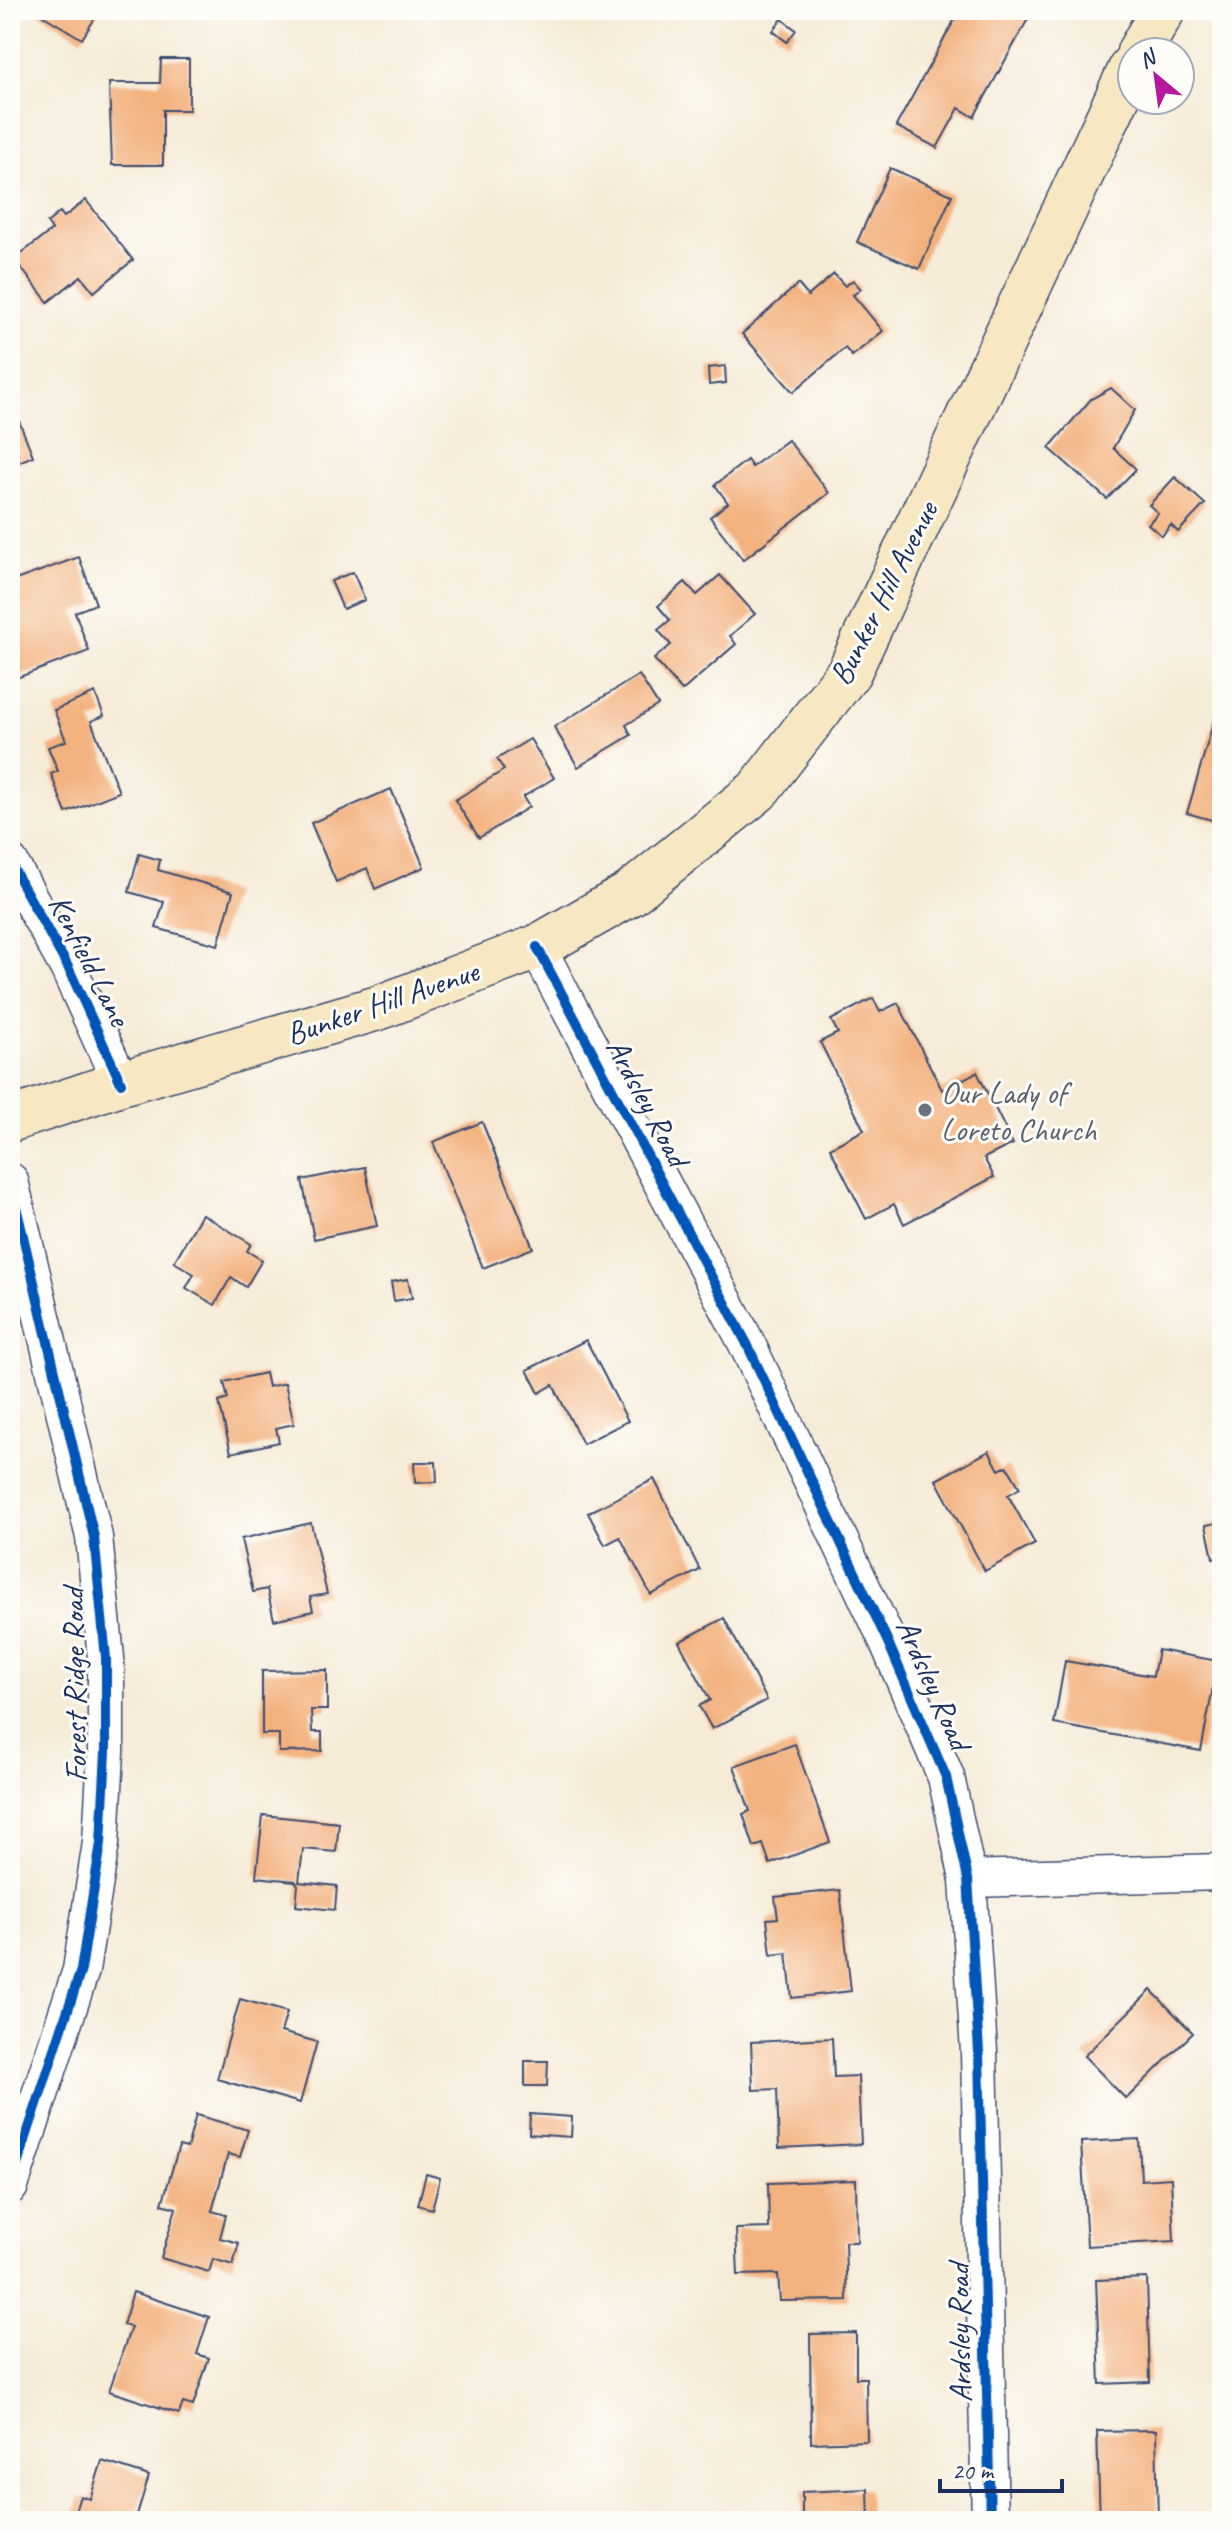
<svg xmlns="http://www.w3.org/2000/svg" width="1232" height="2531" viewBox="0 0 1232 2531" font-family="Caveat,sans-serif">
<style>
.building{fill:#f3b17e}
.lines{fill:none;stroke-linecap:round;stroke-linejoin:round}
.minor-casing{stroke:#3c4b70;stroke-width:39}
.secondary-casing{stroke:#3c4b70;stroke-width:47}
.minor{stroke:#fff;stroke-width:36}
.secondary{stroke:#f7e8c3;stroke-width:44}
.cycleway-casing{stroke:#fdfcf7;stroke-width:15}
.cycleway{stroke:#0057b8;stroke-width:10}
.worship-dot{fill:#6b7280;stroke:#fdfcf7;stroke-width:3}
.labels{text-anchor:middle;stroke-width:6;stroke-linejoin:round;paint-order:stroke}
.street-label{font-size:32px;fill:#1b2f5e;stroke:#fdfcf7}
.worship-label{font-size:32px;fill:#5b616d;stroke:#fdfcf7;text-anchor:start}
</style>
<rect width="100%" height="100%" fill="#fdfcf7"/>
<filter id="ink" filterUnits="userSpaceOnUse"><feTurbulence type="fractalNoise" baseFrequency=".0125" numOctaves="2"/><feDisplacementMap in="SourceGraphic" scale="16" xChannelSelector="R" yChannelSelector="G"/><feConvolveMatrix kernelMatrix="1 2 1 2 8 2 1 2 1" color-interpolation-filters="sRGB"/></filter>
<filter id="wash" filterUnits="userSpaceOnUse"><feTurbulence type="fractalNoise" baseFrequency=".006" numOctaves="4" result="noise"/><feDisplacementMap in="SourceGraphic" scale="32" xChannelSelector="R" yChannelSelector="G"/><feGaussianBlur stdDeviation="1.8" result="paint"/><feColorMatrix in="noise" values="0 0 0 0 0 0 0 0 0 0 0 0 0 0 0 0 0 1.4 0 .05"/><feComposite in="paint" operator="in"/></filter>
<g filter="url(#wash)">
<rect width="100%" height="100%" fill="#f6ebd7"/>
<g id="blocks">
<g class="building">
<polygon points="34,10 100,10 82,39"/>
<polygon points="960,10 1011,10 1028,19 974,117 959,108 937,148 896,126"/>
<polygon points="782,19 796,30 787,42 773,31"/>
<polygon points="161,59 189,59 189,110 163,110 163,165 112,165 109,83 160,83"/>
<polygon points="890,168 952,195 919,269 857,242"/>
<polygon points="86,200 133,260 94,292 81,276 48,302 14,259 52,230 47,223 60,212 64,217"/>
<polygon points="834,274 845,286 853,280 861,289 853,295 883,331 852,356 845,348 793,392 742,334 798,284 808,296"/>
<polygon points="725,366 726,383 709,385 708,368"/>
<polygon points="1111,388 1135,410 1113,448 1136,469 1107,499 1049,448 1091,399"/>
<polygon points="15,411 33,456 10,466 10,413"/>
<polygon points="788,440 829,493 743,560 710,517 728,503 715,485 747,460 752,467"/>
<polygon points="1175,477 1205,504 1178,532 1171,525 1162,536 1148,524 1158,513 1149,505"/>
<polygon points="79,557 96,604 75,612 89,651 14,679 10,667 10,582"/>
<polygon points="353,572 365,600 343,609 331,581"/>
<polygon points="720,575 755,614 730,636 736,644 682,691 654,659 671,645 658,630 670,620 658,606 685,582 697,595"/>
<polygon points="639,675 658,705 626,725 631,735 578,767 554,727"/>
<polygon points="95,693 104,716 91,721 119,792 66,813 51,774 58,771 48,747 66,741 54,710"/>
<polygon points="1222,713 1222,823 1187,813 1215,717"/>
<polygon points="530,739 554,778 523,797 529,807 479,838 455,800 504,770 497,759"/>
<polygon points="391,789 424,867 375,889 367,868 336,882 311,823"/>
<polygon points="139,854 160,860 158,870 233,892 218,945 156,928 164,902 129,892"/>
<polygon points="873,998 880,1012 898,1003 942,1090 977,1072 1013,1144 984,1158 994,1177 904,1224 894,1204 866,1219 830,1148 864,1130 820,1042 838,1033 831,1020"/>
<polygon points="482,1122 533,1248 483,1268 433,1142"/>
<polygon points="365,1167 377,1226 314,1239 302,1180"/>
<polygon points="202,1214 251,1244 247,1251 262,1260 246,1287 231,1277 215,1305 186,1288 194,1274 174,1262"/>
<polygon points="408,1279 412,1298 394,1301 391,1282"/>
<polygon points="586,1340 628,1421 583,1444 553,1385 539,1393 527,1370"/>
<polygon points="265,1373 268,1387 285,1383 294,1424 276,1428 279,1442 231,1453 219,1402 228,1399 224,1382"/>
<polygon points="989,1451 999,1470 1007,1466 1020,1488 1008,1495 1035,1544 985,1571 936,1480"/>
<polygon points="414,1462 436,1462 437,1482 415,1483"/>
<polygon points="654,1479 700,1570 651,1595 620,1537 605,1545 588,1513"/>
<polygon points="1222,1522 1222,1556 1213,1558 1206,1525"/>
<polygon points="311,1523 327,1594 310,1597 313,1611 274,1620 267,1589 253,1592 241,1539"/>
<polygon points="724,1618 767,1700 712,1729 699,1706 710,1700 679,1642"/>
<polygon points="1158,1650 1218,1661 1201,1751 1054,1724 1065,1661 1153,1676"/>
<polygon points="327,1670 327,1710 311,1710 312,1732 322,1732 322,1751 279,1752 279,1734 262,1734 262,1671"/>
<polygon points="795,1744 830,1842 770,1864 763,1844 754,1847 743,1814 750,1811 734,1766"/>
<polygon points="263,1815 339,1823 336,1852 303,1849 299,1882 337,1886 335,1910 296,1906 298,1885 295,1881 256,1877"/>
<polygon points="840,1890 851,1991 792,1998 787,1953 771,1955 767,1919 778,1918 775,1897"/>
<polygon points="1151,1990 1193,2033 1126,2099 1084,2056"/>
<polygon points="240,1999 287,2012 281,2032 317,2042 300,2103 217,2079"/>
<polygon points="832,2038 834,2077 858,2076 861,2144 779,2148 777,2089 753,2090 751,2042"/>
<polygon points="525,2061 548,2061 547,2086 525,2086"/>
<polygon points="530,2114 572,2117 571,2137 529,2134"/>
<polygon points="196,2115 248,2130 240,2157 228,2154 212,2211 226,2215 220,2238 239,2243 233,2265 213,2259 209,2272 161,2258 176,2208 162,2204 179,2146 187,2148"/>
<polygon points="1139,2139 1141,2180 1171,2178 1174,2241 1087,2246 1081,2142"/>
<polygon points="426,2174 440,2178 432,2209 418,2205"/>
<polygon points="856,2180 857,2242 845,2242 847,2300 780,2301 778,2274 738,2275 736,2229 769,2228 768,2183"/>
<polygon points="1147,2278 1150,2382 1100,2384 1096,2280"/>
<polygon points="133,2292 209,2317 197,2354 209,2358 193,2406 183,2403 179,2414 109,2391 131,2327 123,2325"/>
<polygon points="856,2333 856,2378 866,2378 867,2441 811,2443 810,2334"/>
<polygon points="1156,2430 1158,2521 1100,2521 1097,2431"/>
<polygon points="102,2461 149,2476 135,2521 72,2521 80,2496 90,2499"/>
<polygon points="868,2489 869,2521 802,2521 802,2492"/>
</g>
</g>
</g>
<g filter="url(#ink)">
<use href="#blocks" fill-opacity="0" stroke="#3c4b70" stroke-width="2"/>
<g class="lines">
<defs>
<g id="minor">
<polyline points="10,863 68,967 121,1083"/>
<polyline points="537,947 746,1342 887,1640 946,1777 968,1879 979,2052 990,2521"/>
<polyline points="10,1181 94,1537 106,1658 106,1752 101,1843 81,1970 10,2186"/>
<polyline points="968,1879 1222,1872"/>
</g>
<g id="secondary">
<polyline points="1139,52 1163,10"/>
<polyline points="10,1120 121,1083 378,1008 537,947 630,894 757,791 849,672 1132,66"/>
</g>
</defs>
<use href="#minor" class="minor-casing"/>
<use href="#secondary" class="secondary-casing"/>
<use href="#minor" class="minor"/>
<use href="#secondary" class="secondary"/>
<defs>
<g id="cycleway">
<polyline points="10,863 68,967 121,1083"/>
<polyline points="537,947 746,1342 887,1640 946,1777 968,1879 979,2052 990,2521"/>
<polyline points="10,1181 94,1537 106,1658 106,1752 101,1843 81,1970 10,2186"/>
</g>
</defs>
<use href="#cycleway" class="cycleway-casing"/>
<use href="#cycleway" class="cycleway"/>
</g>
</g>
<circle class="worship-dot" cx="925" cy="1110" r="8"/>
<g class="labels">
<g class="street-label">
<text transform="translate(883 593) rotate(-63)" y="11">Bunker Hill Avenue</text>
<text transform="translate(90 960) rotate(63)" y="11">Kenfield Lane</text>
<text transform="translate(382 1002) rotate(-19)" y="11">Bunker Hill Avenue</text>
<text transform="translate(648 1102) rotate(62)" y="11">Ardsley Road</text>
<text transform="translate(934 1684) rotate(66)" y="11">Ardsley Road</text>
<text transform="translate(74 1685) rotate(-91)" y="11">Forest Ridge Road</text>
<text transform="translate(959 2333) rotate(-91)" y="11">Ardsley Road</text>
</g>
<g class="worship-label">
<text x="941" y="1103">Our Lady of<tspan x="941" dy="37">Loreto Church</tspan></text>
</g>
</g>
<rect width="1232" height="2531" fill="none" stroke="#fdfcf7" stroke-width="40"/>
<g transform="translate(1156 76) rotate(331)"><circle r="38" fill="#fdfcf7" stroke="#a3aaba" stroke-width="2"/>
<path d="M0-6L14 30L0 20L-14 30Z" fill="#b5179e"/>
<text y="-12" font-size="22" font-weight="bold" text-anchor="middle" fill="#1b2f5e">N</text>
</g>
<path d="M940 2479v12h122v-12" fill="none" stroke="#1b2f5e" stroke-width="4"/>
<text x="952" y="2479" font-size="24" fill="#1b2f5e" stroke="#fdfcf7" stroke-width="6" paint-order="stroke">20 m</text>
</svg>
